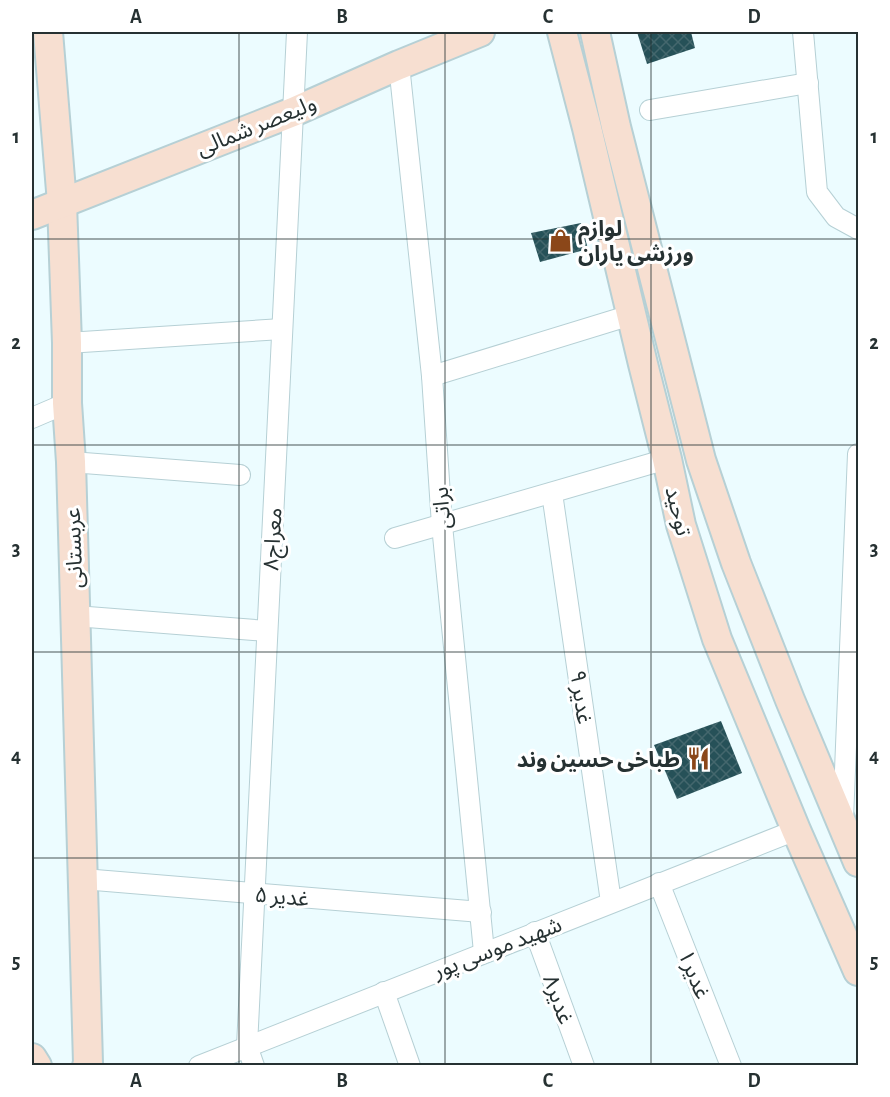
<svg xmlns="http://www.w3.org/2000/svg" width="890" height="1097" viewBox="0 0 890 1097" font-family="'Alegreya Sans','Noto Sans Arabic',sans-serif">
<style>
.building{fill:url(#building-cross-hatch)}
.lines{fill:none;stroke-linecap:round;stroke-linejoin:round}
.street-casing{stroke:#b6d0d5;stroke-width:22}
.secondary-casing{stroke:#b6d0d5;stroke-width:32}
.street{stroke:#fff;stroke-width:20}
.secondary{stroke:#f7dfd1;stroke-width:28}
.grid{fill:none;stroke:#263132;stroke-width:1.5;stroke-opacity:0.55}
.labels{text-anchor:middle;stroke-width:6;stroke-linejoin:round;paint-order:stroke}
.street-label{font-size:22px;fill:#263132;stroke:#fff}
.poi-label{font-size:22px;font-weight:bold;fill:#263132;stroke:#fff;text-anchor:start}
.neatline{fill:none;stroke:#263132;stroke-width:2}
.grid-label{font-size:20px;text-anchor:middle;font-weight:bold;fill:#263132}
</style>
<defs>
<pattern id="building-cross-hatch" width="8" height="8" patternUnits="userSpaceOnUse" patternTransform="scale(1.5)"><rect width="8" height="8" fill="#265158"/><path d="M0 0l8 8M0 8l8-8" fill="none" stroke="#44676d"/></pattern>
</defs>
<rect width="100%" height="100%" fill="#ecfcff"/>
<g class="building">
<polygon points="637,32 691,32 695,48 647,64"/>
<polygon points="581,223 588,249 540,262 531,233"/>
<polygon points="721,721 742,773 677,799 654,745"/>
</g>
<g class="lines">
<defs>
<g id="street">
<polyline points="803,32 817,192 836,217 858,229"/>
<polyline points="399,65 432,376 442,525 484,952"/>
<polyline points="650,110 808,83"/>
<polyline points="67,343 282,329"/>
<polyline points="432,376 631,315"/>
<polyline points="32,418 67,403"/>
<polyline points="71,462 240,475"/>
<polyline points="552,493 611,902"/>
<polyline points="395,538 667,459"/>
<polyline points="75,616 267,631"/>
<polyline points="843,819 858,454"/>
<polyline points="83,879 481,912"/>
<polyline points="659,883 731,1066"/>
<polyline points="535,932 584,1066"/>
<polyline points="384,992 410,1066"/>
<polyline points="199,1066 796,830"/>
<polyline points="254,1066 247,1046 297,32"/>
</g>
<g id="secondary">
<polyline points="48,32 62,203 67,343 67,403 71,462 88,1063 87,1066"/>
<polyline points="562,32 587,128 643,364 667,459 681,525 717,639 796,830 858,971"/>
<polyline points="595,32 616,127 701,460 736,563 790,700 858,862"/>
<polyline points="32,215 293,112 399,65 480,32"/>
<polyline points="32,1058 37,1066"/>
</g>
</defs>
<use href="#street" class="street-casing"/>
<use href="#secondary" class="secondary-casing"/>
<use href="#street" class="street"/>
<use href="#secondary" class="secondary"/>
</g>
<path class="grid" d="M 239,32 L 239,1066M 445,32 L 445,1066M 651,32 L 651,1066M 32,239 L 858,239M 32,445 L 858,445M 32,652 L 858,652M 32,858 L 858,858"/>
<defs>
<symbol id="shop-bare" viewBox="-9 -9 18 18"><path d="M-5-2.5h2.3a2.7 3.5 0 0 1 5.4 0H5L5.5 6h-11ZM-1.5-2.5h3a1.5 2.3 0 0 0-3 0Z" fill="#8b4719" stroke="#fff" stroke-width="2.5" paint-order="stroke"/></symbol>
<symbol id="restaurant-bare" viewBox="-9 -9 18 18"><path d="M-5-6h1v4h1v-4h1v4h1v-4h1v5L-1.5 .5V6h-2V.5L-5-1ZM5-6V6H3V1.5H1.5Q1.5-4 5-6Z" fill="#8b4719" stroke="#fff" stroke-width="2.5" paint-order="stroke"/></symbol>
</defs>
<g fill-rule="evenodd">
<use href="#shop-bare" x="544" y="224" width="33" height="33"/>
<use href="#restaurant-bare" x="682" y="742" width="33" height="33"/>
</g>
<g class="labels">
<g class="street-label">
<text transform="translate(256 125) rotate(-22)" y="8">ولیعصر شمالی</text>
<text transform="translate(441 508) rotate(-94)" y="8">براتی</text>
<text transform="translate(679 511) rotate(76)" y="8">توحید</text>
<text transform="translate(272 539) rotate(-87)" y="8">معراج۸</text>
<text transform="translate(73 548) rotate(-92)" y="8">عربستانی</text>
<text transform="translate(582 697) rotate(82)" y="8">غدیر ۹</text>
<text transform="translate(282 896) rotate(5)" y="8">غدیر ۵</text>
<text transform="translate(497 947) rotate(-21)" y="8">شهید موسی پور</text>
<text transform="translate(695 974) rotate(68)" y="8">غدیر۱</text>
<text transform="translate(559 999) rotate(70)" y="8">غدیر۸</text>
</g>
<g class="poi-label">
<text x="578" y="236">لوازم<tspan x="578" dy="25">ورزشی یاران</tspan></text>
<text x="680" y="767" text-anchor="end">طباخی حسین وند</text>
</g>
</g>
<rect width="890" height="1097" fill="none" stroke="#ffffff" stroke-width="66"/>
<rect x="33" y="33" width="824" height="1031" class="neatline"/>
<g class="grid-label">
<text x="136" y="23">A</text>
<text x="342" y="23">B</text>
<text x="548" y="23">C</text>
<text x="754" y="23">D</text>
<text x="16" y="143">1</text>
<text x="874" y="143">1</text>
<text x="16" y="349">2</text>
<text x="874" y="349">2</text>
<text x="16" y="555">3</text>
<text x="874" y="555">3</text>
<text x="16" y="762">4</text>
<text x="874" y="762">4</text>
<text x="16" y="968">5</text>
<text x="874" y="968">5</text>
<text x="136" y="1087">A</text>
<text x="342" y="1087">B</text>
<text x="548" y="1087">C</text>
<text x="754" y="1087">D</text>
</g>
</svg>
